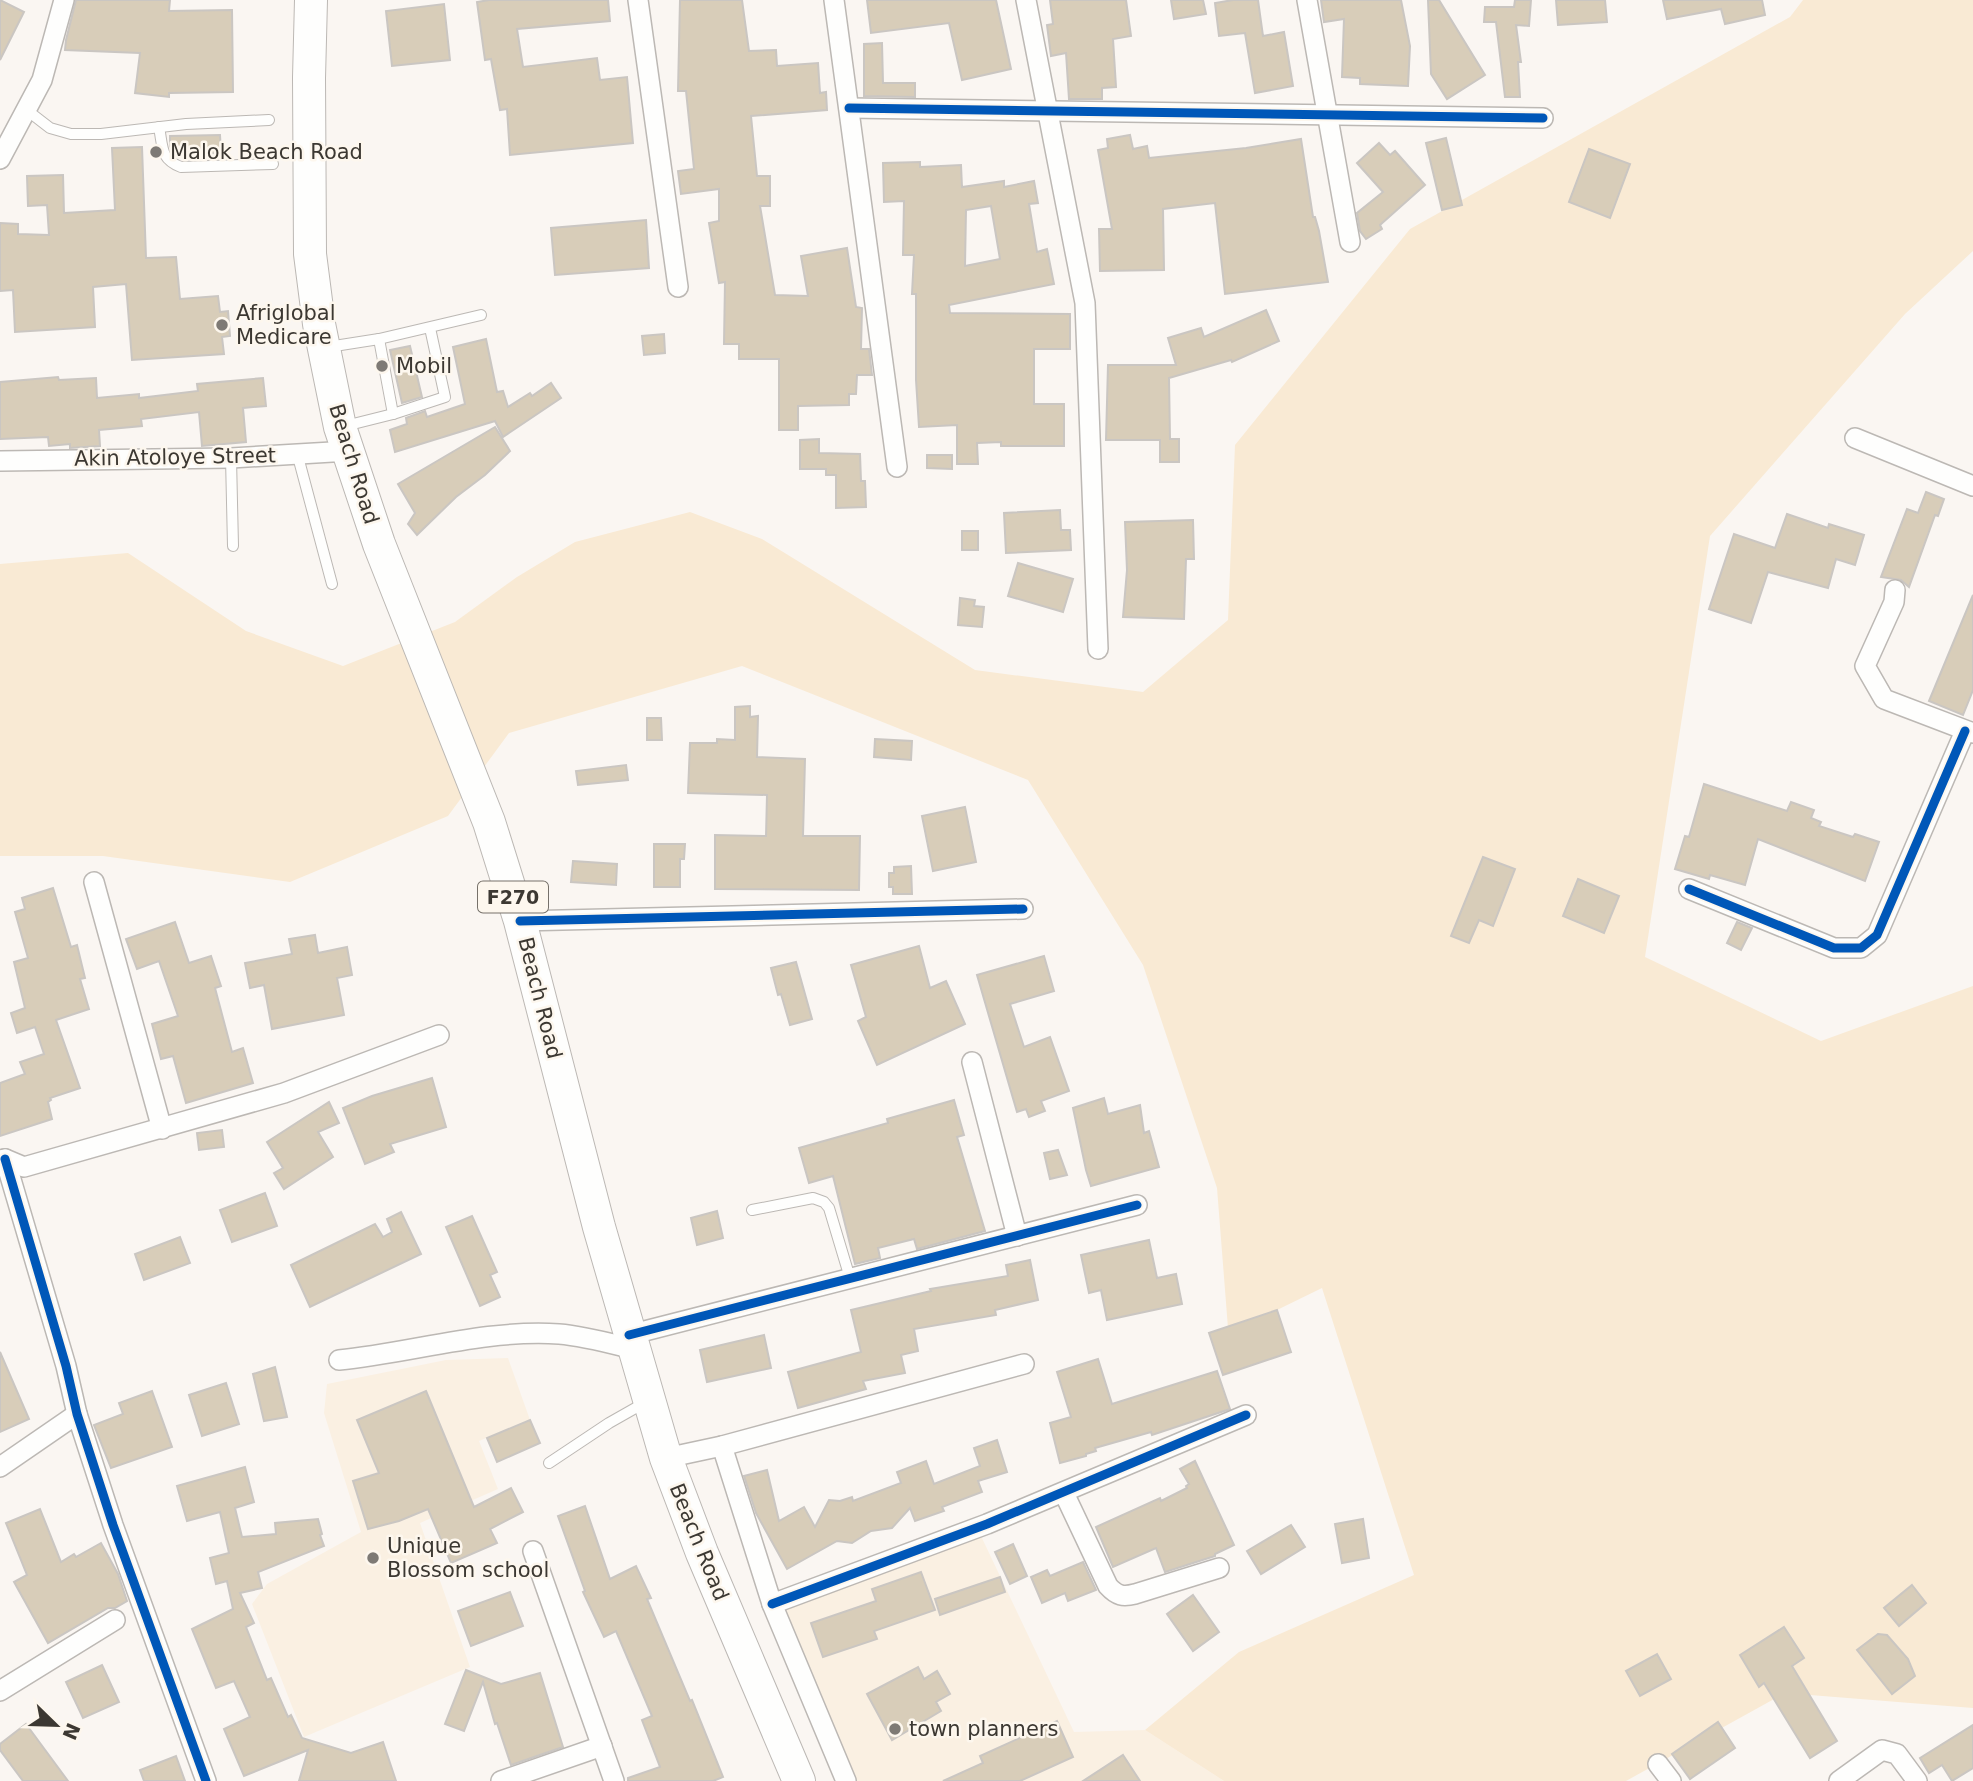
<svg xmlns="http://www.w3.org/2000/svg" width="1973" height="1781" viewBox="0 0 1973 1781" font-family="'DejaVu Sans',sans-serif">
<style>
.built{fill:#faf0e2}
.green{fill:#f9ead4}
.building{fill:#d8cdb9;stroke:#cac6c2;stroke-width:2;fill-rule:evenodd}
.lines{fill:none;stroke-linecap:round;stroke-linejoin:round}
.service-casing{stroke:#bcb8b4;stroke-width:12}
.minor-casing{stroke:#bcb8b4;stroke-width:22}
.primary-casing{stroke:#bcb8b4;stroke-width:34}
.service{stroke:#fefefd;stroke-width:10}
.minor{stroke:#fefefd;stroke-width:19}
.primary{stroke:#fefefd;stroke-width:32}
.cycleway-casing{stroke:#fdf7ee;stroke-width:13}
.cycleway{stroke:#0057b8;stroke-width:9}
.poi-dot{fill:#7e7a75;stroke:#fdf7ee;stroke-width:2.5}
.labels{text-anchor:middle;stroke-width:5;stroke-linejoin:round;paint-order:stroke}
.shield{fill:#fdf7ee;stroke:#76716a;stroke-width:2}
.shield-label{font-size:19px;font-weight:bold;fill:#3c3832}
.poi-label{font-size:21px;fill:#3c3832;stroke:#fdf7ee;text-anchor:start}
.street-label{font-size:21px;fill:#3c3832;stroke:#fdf7ee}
</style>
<rect width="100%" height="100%" fill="#faf6f2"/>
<g class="built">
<polygon points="508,1358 530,1420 479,1441 498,1489 420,1523 470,1667 304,1737 252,1604 267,1584 361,1532 324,1413 327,1384 446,1360"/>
<polygon points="981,1536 1074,1732 1145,1730 1224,1781 843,1781 775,1613"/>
</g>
<polygon class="green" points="1803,0 1973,0 1973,251 1905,314 1710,536 1645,957 1821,1041 1973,986 1973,1708 1785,1693 1626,1781 1224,1781 1145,1730 1239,1652 1414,1575 1322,1288 1277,1310 1228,1328 1217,1188 1143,965 1028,780 742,666 509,733 448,816 290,882 103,856 0,856 0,564 128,553 246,631 343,666 455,622 517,577 575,542 690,512 762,539 975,670 1143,692 1228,620 1235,445 1410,229 1790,17"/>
<g class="building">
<polygon points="0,0 24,12 0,60"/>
<polygon points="76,0 170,0 169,11 232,10 233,92 169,93 169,97 135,93 140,53 65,50 66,40"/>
<polygon points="489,0 608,0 610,21 517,29 523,67 597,58 600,80 627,77 633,143 510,155 507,109 500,110 491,59 485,60 477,2"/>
<polygon points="680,0 742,0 749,51 776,50 777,66 818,63 820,93 826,92 827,110 751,116 757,176 770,176 770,206 760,206 775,295 808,296 801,256 847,248 856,307 862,308 861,349 869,349 872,375 857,375 856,394 849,394 849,405 798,406 798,430 779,430 779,359 739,359 739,344 724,344 725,282 719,283 709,223 719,221 719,189 681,194 678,171 694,169 686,91 678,91"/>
<polygon points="867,0 996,0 1011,69 962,80 949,23 871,33"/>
<polygon points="1050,0 1126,0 1131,36 1113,39 1116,87 1102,88 1102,99 1069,99 1066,53 1051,56 1047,25 1053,24"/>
<polygon points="1171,0 1203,0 1206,14 1174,19"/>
<polygon points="1233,0 1258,0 1263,36 1284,32 1293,86 1255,93 1245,33 1219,36 1215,3"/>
<polygon points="1321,0 1401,0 1410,46 1408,86 1360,84 1360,78 1342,77 1344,19 1324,22"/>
<polygon points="1428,0 1439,0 1485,75 1447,99 1431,74"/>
<polygon points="1515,0 1531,0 1529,26 1516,25 1521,62 1518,62 1520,97 1505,97 1496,22 1484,22 1485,7 1514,7"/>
<polygon points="1556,0 1605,0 1607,22 1558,25"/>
<polygon points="1663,0 1762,0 1765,15 1725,24 1721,9 1667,19"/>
<polygon points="444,4 450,60 392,66 386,11"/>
<polygon points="882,43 883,83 915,83 915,97 864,96 864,44"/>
<polygon points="220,135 221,153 174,154 170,146 170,136"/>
<polygon points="1130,135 1133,149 1147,146 1149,158 1246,148 1301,139 1313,217 1315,217 1319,231 1328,282 1225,294 1215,203 1163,209 1164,270 1100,271 1099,229 1112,229 1098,150 1108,148 1107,139"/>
<polygon points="1446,138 1462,205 1442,210 1426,143"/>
<polygon points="1379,143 1390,155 1395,151 1425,185 1380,225 1382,229 1366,239 1360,231 1357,213 1383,192 1357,163"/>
<polygon points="142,147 146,258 176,257 180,299 218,296 220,312 228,311 230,336 222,337 224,354 132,360 126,284 93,287 95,327 15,332 13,290 0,291 0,223 18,224 18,234 49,235 47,205 28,206 27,176 63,175 64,213 115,210 112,148"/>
<polygon points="1589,149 1630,164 1610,218 1569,202"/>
<path d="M 920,162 L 920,167 L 961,165 L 962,187 L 1004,181 L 1004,187 L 1034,181 L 1038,203 L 1029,204 L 1037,252 L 1047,249 L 1054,284 L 949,305 L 950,313 L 1070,314 L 1070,349 L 1034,349 L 1034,404 L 1064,404 L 1064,446 L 1001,446 L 1001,442 L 977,443 L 978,464 L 957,464 L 957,425 L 919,427 L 916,380 L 916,294 L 912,294 L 914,255 L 903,255 L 904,201 L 884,202 L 883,163 ZM 991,206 L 1000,259 L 965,266 L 966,210 Z"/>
<polygon points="646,220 649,268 555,275 551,228"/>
<polygon points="1266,310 1279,341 1232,362 1231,360 1169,378 1170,439 1179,439 1179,462 1160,462 1160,440 1106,440 1108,365 1176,365 1168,338 1201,328 1204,337"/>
<polygon points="664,334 665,353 644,355 642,336"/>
<polygon points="486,339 497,392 503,391 508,407 530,393 532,396 551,383 561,398 503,437 495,421 395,452 390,430 407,424 406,418 425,411 427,417 465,404 453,347"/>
<polygon points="410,346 422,397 402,403 390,350"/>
<polygon points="58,377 59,380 96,378 97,398 139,394 139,398 198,391 197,384 263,378 266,406 243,408 246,442 202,446 199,412 141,419 142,426 99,430 100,446 70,448 70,444 49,446 48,437 0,439 0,382"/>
<polygon points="495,427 510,451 485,475 456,497 417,535 408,524 415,513 398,484"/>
<polygon points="819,439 819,453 860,454 861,481 865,481 866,507 836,508 836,475 826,475 826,469 800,469 800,440"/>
<polygon points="927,455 952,455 952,469 927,468"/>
<polygon points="1926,492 1944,499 1938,516 1935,515 1909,587 1901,580 1881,577 1907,509 1918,513"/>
<polygon points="1060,510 1061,530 1070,530 1071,550 1006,553 1004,513"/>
<polygon points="1787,514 1828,528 1829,524 1864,535 1855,565 1836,559 1828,588 1768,572 1751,623 1709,609 1734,534 1775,548"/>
<polygon points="1193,520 1194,559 1186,559 1184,619 1123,617 1127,570 1125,522"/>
<rect x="962" y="531" width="16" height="19"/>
<polygon points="1018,563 1073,579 1063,612 1008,596"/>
<polygon points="1973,595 1973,690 1963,715 1929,701"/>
<polygon points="960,598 975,600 974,606 984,607 982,627 958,625"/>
<polygon points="750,706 750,717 758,716 757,757 805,759 803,836 860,836 859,890 715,889 715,835 766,836 767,795 688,793 690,743 717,743 717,739 735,740 735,707"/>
<polygon points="647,718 661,718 662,740 647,740"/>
<polygon points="875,739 912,741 911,760 874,757"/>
<polygon points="626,765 628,780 578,785 576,771"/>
<polygon points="1704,784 1787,811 1791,802 1814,810 1811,818 1821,822 1819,826 1853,837 1855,834 1879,842 1865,881 1758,839 1745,885 1710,875 1709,879 1675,869 1685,836 1689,837"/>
<polygon points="965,807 976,862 933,871 922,816"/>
<polygon points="654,844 685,844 684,859 680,859 680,887 654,887"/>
<polygon points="1483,857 1515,869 1493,926 1479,920 1469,943 1451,936"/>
<polygon points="573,861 617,864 616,885 571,882"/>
<polygon points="911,866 912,894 893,894 893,887 889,887 889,873 894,873 894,867"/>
<polygon points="1578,879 1619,896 1604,933 1563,916"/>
<polygon points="53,888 71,947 77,945 85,978 80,979 89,1009 56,1020 80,1088 50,1098 51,1100 48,1102 52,1119 0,1136 0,1083 25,1074 20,1062 44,1054 35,1027 17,1033 11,1013 25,1008 14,962 28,958 15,912 25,909 22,898"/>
<polygon points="175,922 189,963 211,956 221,986 215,988 232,1052 243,1048 253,1083 186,1103 173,1056 161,1059 152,1024 178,1016 159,961 137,969 126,939"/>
<polygon points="1737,922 1752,928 1741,950 1727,943"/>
<polygon points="315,935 318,953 347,947 352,975 337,978 344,1015 272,1029 264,985 250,988 245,963 292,954 289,939"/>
<polygon points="919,946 930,988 946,981 965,1024 877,1065 858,1021 866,1017 851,965"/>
<polygon points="1044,956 1054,991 1010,1004 1024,1047 1050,1037 1069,1091 1041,1101 1045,1111 1029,1117 1026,1109 1017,1112 977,975"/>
<polygon points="796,962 812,1019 790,1025 781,994 778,995 771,968"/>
<polygon points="432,1078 446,1127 390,1144 394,1152 365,1164 343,1108 372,1096"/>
<polygon points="1104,1098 1108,1114 1140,1105 1144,1133 1149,1131 1159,1167 1091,1186 1086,1170 1073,1108"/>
<polygon points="954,1100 964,1135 957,1137 985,1231 917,1249 914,1239 878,1248 880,1258 855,1264 833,1176 809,1183 799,1148 888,1123 887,1119"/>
<polygon points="329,1102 339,1123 318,1132 333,1157 284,1189 274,1173 283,1168 267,1142"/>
<polygon points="222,1130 224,1147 199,1150 197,1133"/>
<polygon points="1058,1150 1067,1175 1050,1179 1044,1153"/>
<polygon points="265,1193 277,1226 232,1242 220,1210"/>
<polygon points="717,1211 723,1238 697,1245 691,1218"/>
<polygon points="401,1212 421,1254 310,1307 291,1265 375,1224 383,1237 392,1232 387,1219"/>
<polygon points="472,1216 497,1272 490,1275 500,1297 480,1306 446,1227"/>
<polygon points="180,1237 190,1263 144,1280 135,1254"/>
<polygon points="1149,1240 1157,1278 1176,1274 1182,1304 1107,1320 1101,1290 1089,1293 1081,1255"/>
<polygon points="1030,1260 1038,1300 995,1310 996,1315 914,1329 918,1351 901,1355 905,1373 863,1381 866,1389 798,1408 788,1372 861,1352 851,1310 931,1291 930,1289 1008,1276 1006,1265"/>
<polygon points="1277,1310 1291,1352 1223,1375 1209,1333"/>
<polygon points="764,1335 771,1368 707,1382 700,1350"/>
<polygon points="0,1352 29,1419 0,1432"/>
<polygon points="1098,1359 1112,1404 1217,1371 1230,1409 1152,1435 1151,1432 1095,1448 1096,1451 1086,1454 1086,1456 1060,1463 1050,1423 1071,1417 1057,1372"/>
<polygon points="275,1367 287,1417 264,1421 253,1374"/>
<polygon points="226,1383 239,1424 202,1436 189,1395"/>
<polygon points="152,1391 172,1447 111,1468 94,1425 123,1414 119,1403"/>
<polygon points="426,1391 474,1507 511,1488 523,1512 490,1529 497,1543 451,1563 428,1509 399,1521 368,1529 353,1481 379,1473 357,1420"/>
<polygon points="530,1420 540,1443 497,1462 487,1438"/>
<polygon points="997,1440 1007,1472 978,1481 982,1492 942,1507 944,1511 915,1521 910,1508 892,1528 871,1531 852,1543 837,1541 787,1569 756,1513 744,1476 767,1470 779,1521 804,1507 815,1527 829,1500 840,1501 852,1497 853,1501 901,1483 897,1472 926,1461 934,1484 980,1466 974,1448"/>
<polygon points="1195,1461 1234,1545 1215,1554 1215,1556 1165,1572 1156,1548 1113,1567 1096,1527 1160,1498 1161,1501 1187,1488 1186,1486 1189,1484 1180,1469"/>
<polygon points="245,1467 254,1502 235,1508 242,1537 276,1534 275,1523 318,1519 322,1534 320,1535 324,1546 258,1572 262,1588 240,1593 254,1623 246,1627 267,1680 271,1678 288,1717 291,1715 302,1738 351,1753 383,1742 396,1781 299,1781 308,1750 244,1776 224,1729 250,1717 234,1681 216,1688 192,1629 233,1609 227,1581 216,1584 210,1558 229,1553 220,1512 187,1521 177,1486"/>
<polygon points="585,1506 610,1579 636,1566 651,1598 647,1599 690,1701 692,1700 723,1777 713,1781 628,1781 628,1778 660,1767 642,1720 652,1716 616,1631 604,1637 583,1592 585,1591 558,1516"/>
<polygon points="40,1509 61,1562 74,1554 76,1557 101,1543 118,1574 127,1601 115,1608 108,1608 48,1643 14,1582 27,1575 6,1523"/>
<polygon points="1363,1519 1369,1558 1342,1563 1335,1524"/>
<polygon points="1291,1525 1305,1547 1261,1574 1247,1551"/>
<polygon points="1013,1544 1027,1576 1010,1584 995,1552"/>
<polygon points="1083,1562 1096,1590 1068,1601 1065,1593 1042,1603 1031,1577 1047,1570 1050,1576"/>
<polygon points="921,1572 935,1610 874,1631 877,1639 823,1657 811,1623 876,1601 872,1589"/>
<polygon points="1000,1577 1005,1592 940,1615 935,1599"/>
<polygon points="1912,1585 1926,1603 1899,1626 1884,1608"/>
<polygon points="510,1592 523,1626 471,1646 458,1611"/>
<polygon points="1193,1595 1219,1632 1193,1651 1167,1614"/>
<polygon points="1784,1627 1804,1658 1792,1666 1837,1741 1810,1758 1764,1683 1759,1687 1740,1655"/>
<polygon points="1878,1634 1887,1635 1908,1659 1915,1676 1892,1694 1857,1650"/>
<polygon points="1657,1654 1671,1679 1640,1696 1626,1671"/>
<polygon points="102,1665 119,1702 83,1718 66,1682"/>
<polygon points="918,1667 924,1679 937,1671 950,1694 936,1702 941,1711 892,1740 867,1694"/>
<polygon points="466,1670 501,1684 540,1673 563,1747 511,1765 497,1723 495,1724 483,1682 464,1731 445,1724"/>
<polygon points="1057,1721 1073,1757 1020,1781 943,1781 983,1763 980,1756"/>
<polygon points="1718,1722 1735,1748 1690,1779 1672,1754"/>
<polygon points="26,1724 68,1781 23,1781 0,1750 0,1744"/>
<polygon points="1973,1725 1973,1768 1952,1781 1942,1765 1929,1773 1920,1758"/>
<polygon points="1123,1755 1140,1781 1083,1781"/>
<polygon points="176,1756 185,1781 144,1781 140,1770"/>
</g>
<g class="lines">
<defs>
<g id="service">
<polyline points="28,111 50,128 71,134 101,134 186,124 269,120"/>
<path d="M 159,127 C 163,147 160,159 181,167 L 273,164"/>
<polyline points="379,339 393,414"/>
<polyline points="328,347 379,339 481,315"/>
<polyline points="345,426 393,414 445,397 430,328"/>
<polyline points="297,453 332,584"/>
<polyline points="231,458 233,546"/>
<polyline points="752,1210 813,1198 824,1202 829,1208 850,1278"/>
<polyline points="549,1463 609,1423 646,1402"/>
</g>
<g id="minor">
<polyline points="638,0 678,287"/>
<polyline points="834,0 897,467"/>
<polyline points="1026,0 1085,303 1098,649"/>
<polyline points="1307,0 1350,242"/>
<polyline points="849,108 1543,118"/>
<polyline points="0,159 42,80 64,0"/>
<polyline points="1855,438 1973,486"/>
<polyline points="0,461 231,458 349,451"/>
<polyline points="1895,590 1894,602 1865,666 1884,699 1973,733"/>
<polyline points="94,882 162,1129"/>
<polyline points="1689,889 1834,948 1861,948 1877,935 1965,731"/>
<polyline points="520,921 1023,909"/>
<polyline points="972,1062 1017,1236"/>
<polyline points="5,1159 66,1366 77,1414 113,1525 206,1781"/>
<polyline points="0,1160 5,1159 24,1167 284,1093 439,1035"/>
<polyline points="629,1335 1137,1205"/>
<path d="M 339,1360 C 412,1353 484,1329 559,1334 C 584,1336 609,1343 633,1349"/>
<polyline points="722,1446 772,1604 846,1781"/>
<polyline points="666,1458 722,1446 1024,1364"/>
<polyline points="0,1467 77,1414"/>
<path d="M 1064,1493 L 1108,1586 C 1117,1596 1123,1597 1135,1594 L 1219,1568"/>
<polyline points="533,1551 614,1781"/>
<polyline points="772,1604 987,1524 1246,1415"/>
<polyline points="0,1691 115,1620"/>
<polyline points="1658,1764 1671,1781"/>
<polyline points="501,1781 602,1746"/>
<polyline points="1839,1781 1882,1750 1897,1754 1917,1781"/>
</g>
<polyline id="primary" points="311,0 309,78 310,254 319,324 340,427 379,544 489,822 520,921 599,1227 666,1458 702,1553 799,1781"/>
</defs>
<use href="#service" class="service-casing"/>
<use href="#minor" class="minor-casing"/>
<use href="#primary" class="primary-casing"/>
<use href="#service" class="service"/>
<use href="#minor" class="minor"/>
<use href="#primary" class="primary"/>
<defs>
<g id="cycleway">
<polyline points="849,108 1543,118"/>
<polyline points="1689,889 1834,948 1861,948 1877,935 1965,731"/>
<polyline points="520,921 1023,909"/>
<polyline points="5,1159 66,1366 77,1414 113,1525 206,1781"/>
<polyline points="629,1335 1137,1205"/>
<polyline points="772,1604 987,1524 1246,1415"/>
</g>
</defs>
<use href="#cycleway" class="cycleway-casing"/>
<use href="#cycleway" class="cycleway"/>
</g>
<g class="poi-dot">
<circle cx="156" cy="152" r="7"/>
<circle cx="222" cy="325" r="7"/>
<circle cx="382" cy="366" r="7"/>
<circle cx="373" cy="1558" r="7"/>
<circle cx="895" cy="1729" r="7"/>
</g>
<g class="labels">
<rect class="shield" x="478" y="881.5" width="70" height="31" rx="5"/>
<g class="shield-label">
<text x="513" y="904">F270</text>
</g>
<g class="poi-label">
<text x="170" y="159">Malok Beach Road</text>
<text x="236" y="320">Afriglobal<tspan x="236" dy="24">Medicare</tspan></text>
<text x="396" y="373">Mobil</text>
<text x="387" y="1553">Unique<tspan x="387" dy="24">Blossom school</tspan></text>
<text x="909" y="1736">town planners</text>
</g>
<g class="street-label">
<text transform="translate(175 457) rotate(-1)" y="7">Akin Atoloye Street</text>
<text transform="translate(354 464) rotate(73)" y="7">Beach Road</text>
<text transform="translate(540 998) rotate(76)" y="7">Beach Road</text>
<text transform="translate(699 1542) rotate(68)" y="7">Beach Road</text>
</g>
</g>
<g transform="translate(56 1725) rotate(113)" stroke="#fdf7ee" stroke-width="5" paint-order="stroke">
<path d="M0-5L12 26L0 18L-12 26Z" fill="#3c3832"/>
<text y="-10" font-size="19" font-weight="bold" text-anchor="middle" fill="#3c3832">N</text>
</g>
</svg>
